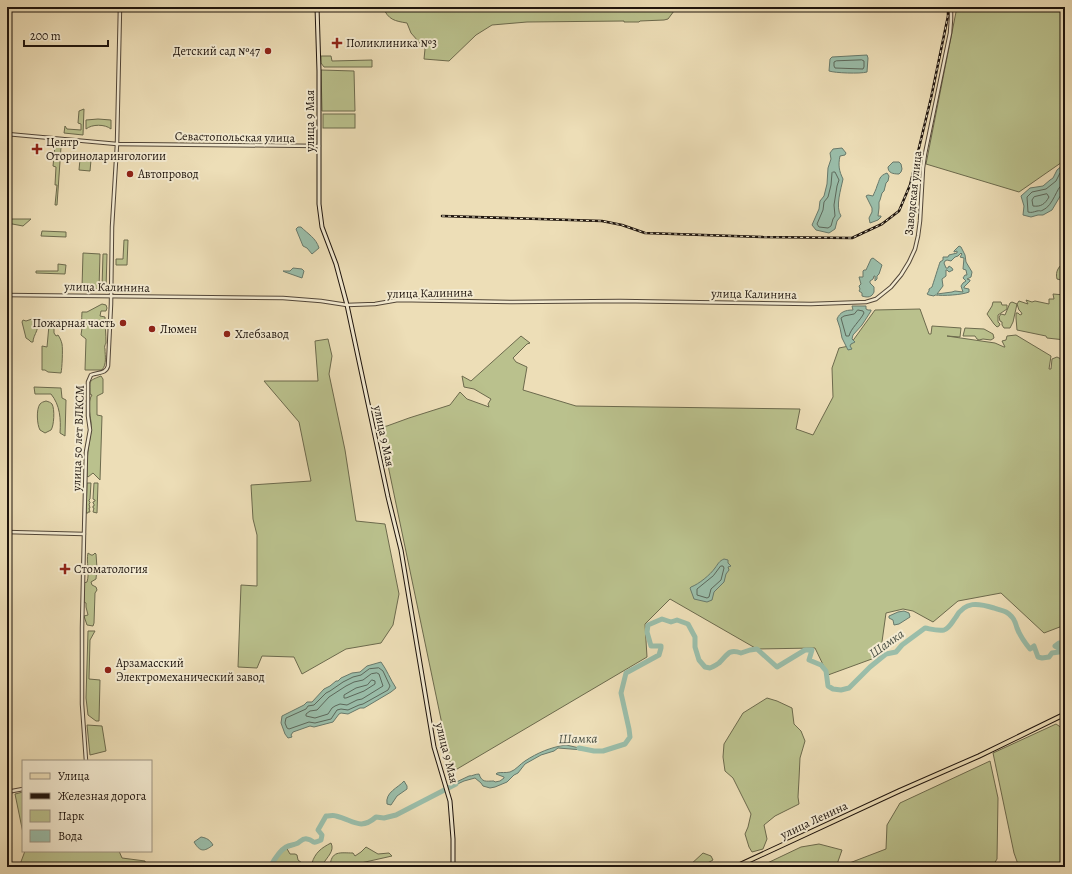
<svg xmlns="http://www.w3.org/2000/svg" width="1072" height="874" viewBox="0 0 1072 874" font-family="Alegreya,serif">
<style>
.green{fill:#bac18d;stroke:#6c6a4d}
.water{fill:#9abda9;stroke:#68796b;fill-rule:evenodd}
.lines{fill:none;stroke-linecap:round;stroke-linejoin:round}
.shore{stroke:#5c685b;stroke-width:1}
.river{stroke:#9abda9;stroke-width:5}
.tertiary-casing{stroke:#524638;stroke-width:4.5}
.secondary-casing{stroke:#1e140d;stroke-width:5}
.primary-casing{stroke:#1e140d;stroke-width:5.5}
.tertiary{stroke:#f3ead0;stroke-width:2.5}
.secondary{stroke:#f3ead0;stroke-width:3}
.primary{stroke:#eddeb7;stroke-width:3.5}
.rail-casing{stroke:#1e140d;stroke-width:2.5}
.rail{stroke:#f3ead0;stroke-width:1;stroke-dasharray:3;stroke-linecap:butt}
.poi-dot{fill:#8f2418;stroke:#f3ead0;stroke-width:1.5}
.labels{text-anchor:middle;stroke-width:4;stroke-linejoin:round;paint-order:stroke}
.poi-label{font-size:12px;fill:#1e140d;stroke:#f3ead0;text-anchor:start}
.street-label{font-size:12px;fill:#1e140d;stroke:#f3ead0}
.water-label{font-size:13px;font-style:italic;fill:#494f44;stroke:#f3ead0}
</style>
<rect width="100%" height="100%" fill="#eddeb7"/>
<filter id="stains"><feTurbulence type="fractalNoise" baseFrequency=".005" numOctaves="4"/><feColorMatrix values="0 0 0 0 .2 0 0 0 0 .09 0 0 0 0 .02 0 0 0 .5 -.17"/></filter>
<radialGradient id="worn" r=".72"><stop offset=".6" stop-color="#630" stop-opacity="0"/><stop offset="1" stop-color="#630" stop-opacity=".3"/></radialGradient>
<g class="green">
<path d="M 383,7 L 677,7 L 668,19 L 664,20 L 640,21 L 639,22 L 624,22 L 624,21 L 527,22 L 492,25 L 476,35 L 449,61 L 424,59 L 425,49 L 411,33 L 407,23 C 395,21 388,20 383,7 Z"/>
<polygon points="957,7 1065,7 1065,160 1019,192 926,164"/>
<polygon points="321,56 331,56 332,61 372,60 372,67 324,67 321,63"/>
<polygon points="321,70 354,71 355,111 322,111"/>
<polygon points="84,109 83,135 64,133 65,126 67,129 81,130 81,124 78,123 79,111"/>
<rect x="323" y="114" width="32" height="14"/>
<path d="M 98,119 L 111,120 L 111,129 C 105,124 92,124 86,129 L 86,120 Z"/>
<polygon points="55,146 61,147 57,205 55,205 57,185 55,185 56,167 53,166"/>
<polygon points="80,159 91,160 90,171 79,170"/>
<polygon points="7,219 31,219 23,226 7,223"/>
<polygon points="42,231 66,232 66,237 41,236"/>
<polygon points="124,240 128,240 127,265 116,265 116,259 123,259"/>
<polygon points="83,253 100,254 99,289 82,288"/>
<polygon points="103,254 107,254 106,289 102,288"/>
<path d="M 1065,262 L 1065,283 L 1064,283 L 1061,280 L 1057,279 C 1055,271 1059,266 1065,262 Z"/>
<polygon points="58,264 66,265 65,274 36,273 36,271 58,271"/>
<polygon points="1053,294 1065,295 1065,340 1047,338 1046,336 1017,330 1016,318 1016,313 1018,313 1020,315 1022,314 1021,312 1019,310 1017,304 1013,322 1010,328 1004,328 1002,325 1002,322 1000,321 999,317 1001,314 1005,315 1010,303 1012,302 1017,304 1019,301 1028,304 1026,300 1032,302 1035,301 1049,304 1049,299 1054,299"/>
<polygon points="993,302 1001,302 1002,305 1007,305 1007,309 998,315 998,322 1000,324 999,326 997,327 994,324 987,314 992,306"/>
<path d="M 102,304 L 106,305 L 107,308 L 106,311 L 101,311 L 100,316 L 105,317 C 105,325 106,334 106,343 C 105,345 104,347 105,349 C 105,356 107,364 102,370 L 85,370 L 86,339 L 81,335 C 83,327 81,319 82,312 L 87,312 Z"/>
<polygon points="920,309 929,334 931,334 932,326 961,328 960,337 947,336 995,343 1004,347 1005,347 1002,341 1006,340 1007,336 1016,335 1051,356 1049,369 1051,369 1052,359 1057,357 1065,361 1065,625 1044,633 1001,593 958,601 933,622 913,611 903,609 886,613 880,656 828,675 815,648 757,649 670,599 645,624 647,657 452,772 380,427 387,426 409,418 450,405 460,392 467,399 489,407 488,404 491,399 474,389 464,387 462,376 471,381 521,336 530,343 527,344 513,358 516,362 527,367 523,390 576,406 800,409 796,429 813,435 833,397 832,368 839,348 849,346 875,310"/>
<path d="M 32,319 L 35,319 C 42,328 33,334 33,342 L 31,342 L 29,340 L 26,338 L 22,322 L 23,320 L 26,321 Z"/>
<path d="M 59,320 L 63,322 L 63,325 L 54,328 L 54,333 L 56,336 L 58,335 C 60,338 61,340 62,344 C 63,349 62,369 61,373 L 48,372 L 45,370 L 42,370 L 42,346 L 47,347 L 49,325 L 50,323 Z"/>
<polygon points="965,328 984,329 993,334 994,338 991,340 983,339 979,340 977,339 975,336 963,336"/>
<polygon points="328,339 332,356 329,374 345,450 356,521 385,524 399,594 393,625 381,643 346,649 302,674 294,657 262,656 257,668 238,667 241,585 257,586 257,535 253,519 251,485 311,481 299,422 264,381 318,381 315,341"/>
<path d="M 101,376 L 103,379 L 103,393 L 97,396 L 97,415 L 102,416 L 100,480 L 93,473 L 88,477 L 87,476 C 87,468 87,459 88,451 C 89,441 92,432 91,422 C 90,414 87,402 92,395 L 90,394 C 90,380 88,381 101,376 Z"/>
<path d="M 34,387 L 61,388 L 62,398 L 66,400 L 65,436 L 60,433 C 61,419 60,405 51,394 L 35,394 Z"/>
<path d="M 46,401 C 49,402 50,402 52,404 C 55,409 54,426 51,430 L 45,433 L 40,430 C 37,425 36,409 40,404 C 42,402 43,402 46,401 Z"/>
<polygon points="87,483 91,483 90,499 89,500 89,501 90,502 90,503 89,504 90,508 89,508 90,512 88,512 88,513 86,513"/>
<polygon points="94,483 98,483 97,513 93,512 94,508 93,508 93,506 94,506 94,504 93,503 93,502 95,501 95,500 93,499"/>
<path d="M 88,553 L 91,555 L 93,555 L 95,553 L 96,554 L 97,568 L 96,579 L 91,582 L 92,585 L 96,587 L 97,590 L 95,593 L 94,623 L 93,626 L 87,625 L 84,616 L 88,615 L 86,607 L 86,603 L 84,602 L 84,583 L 87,582 C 90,572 86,562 88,553 Z"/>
<polygon points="88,631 95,631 90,640 89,679 100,680 99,721 96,721 88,715 86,698"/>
<polygon points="767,698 777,701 792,708 794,724 801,731 805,741 800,758 799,779 798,797 799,804 775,816 764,825 767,839 763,849 752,852 749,847 745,834 748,827 751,814 733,778 725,771 723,757 724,744 743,713"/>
<polygon points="1056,724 1062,728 1065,727 1065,867 1019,867 1014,853 993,753"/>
<polygon points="87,725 102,726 106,751 90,755"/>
<polygon points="990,761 998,798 997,859 992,867 839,867 886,849 887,825 900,803"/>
<polygon points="23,792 23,833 15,794"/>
<path d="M 331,843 C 335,851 327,857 323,864 L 323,867 L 270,867 L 279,853 L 286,847 L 290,854 L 295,854 L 297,855 L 298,860 L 302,863 L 312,863 C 315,853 321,848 331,843 Z"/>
<polygon points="819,844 842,850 836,867 759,867 801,847"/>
<path d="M 366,847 L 378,854 L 389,853 L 392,856 L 343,867 L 330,867 C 331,850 340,853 353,853 L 355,856 L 361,852 Z"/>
<polygon points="25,851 119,851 122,858 145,861 146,867 19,867"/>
<polygon points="703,853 711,856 713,860 700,867 686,867 689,866"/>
</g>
<g class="water">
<path d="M 867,55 L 868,58 L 867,72 C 860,74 835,73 829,71 L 830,59 L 832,57 Z"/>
<path d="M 842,148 L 846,153 L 845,155 L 840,156 C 838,165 839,171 843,179 C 841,189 835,207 841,216 L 837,221 L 835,229 L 829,233 L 816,230 L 812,225 L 819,209 L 820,201 L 824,196 L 827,184 L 828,168 L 831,159 L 830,153 L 833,149 Z"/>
<path d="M 893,162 L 899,162 L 901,164 L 902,169 L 901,172 L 899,174 C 893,174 888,173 888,167 Z"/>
<polygon points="1065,163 1065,183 1062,193 1052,210 1043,215 1038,215 1031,217 1023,215 1024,206 1021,196 1030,188 1043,186 1050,180 1053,178 1057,170"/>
<path d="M 887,173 L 889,176 L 888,181 L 886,183 L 884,191 L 882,193 L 880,200 L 879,202 L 879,208 L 878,216 L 881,216 L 881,217 L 878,220 L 870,223 L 869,218 L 872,212 L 872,208 L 866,196 L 868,195 L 873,196 C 874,193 876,190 877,186 C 880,179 879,176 887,173 Z"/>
<path d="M 298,227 L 301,227 C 308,234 316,238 319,248 L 312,254 L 307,248 L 303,246 L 296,229 Z"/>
<path d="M 959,246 L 961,247 L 965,255 L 966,262 L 972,272 L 971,277 L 967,279 L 970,280 L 970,281 L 964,287 L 964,288 L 969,289 L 969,292 C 962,295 943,296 935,295 L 934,296 L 929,295 L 927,294 L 929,291 L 929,289 C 930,288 931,288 932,287 C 933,284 939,265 940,262 L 943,260 L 943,257 L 948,257 L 949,255 L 957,253 L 957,251 L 954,252 L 954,251 ZM 961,253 L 962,254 L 960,257 L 964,258 L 963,269 L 966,270 L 967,275 L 965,275 L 963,278 L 966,281 L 963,283 L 961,286 L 963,292 L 955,291 L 952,292 L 937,294 L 943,286 L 942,279 L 946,276 L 946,270 L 947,270 L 949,272 L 953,270 L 952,268 L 949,266 L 948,268 L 946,268 L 944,263 L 945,261 L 947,260 L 951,261 L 955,257 L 958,256 Z"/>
<path d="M 873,258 L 882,265 L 879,274 L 877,276 L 877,279 L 875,281 L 875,276 L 874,276 L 873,279 L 870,281 L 870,283 L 874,287 L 874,292 C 872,297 868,298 862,296 L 862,293 L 859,291 L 860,289 L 859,286 L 861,284 L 859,277 L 863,277 L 863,271 L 864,270 L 866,270 L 871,259 Z"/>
<polygon points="293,268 302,269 304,271 302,278 285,272 283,271 290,271"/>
<path d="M 852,306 L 866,306 L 866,309 L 868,310 L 871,310 L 871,311 L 862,325 L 853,335 L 852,339 L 855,342 L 851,344 L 850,346 L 852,349 L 848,350 L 842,338 L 840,328 L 837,319 C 840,312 845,310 853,310 Z"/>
<path d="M 724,559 L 728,560 L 728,563 L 731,566 L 728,567 L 729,570 L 726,574 L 724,582 L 714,592 L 712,600 L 707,602 L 694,599 L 690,588 L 691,587 C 699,584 710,575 715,568 C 718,564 719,561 724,559 Z"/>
<polygon points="904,611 909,613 910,617 899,624 894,625 893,620 889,618 889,616 898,612"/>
<path d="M 381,662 C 387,670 390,679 396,688 L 391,692 L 364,708 L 360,708 L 348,714 L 341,713 L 339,714 L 333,722 L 314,727 L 310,726 L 293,732 L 291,735 L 292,737 L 288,738 L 285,734 L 281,723 L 282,716 L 304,705 L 307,702 L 312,702 L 324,689 L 330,686 L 336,681 L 338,681 L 341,678 L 352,673 L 360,672 L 367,666 Z"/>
<path d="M 566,745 L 584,749 L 583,750 L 558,748 L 554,751 L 541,755 L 525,764 L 518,773 L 514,775 L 507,782 L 495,787 L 490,788 L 483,786 L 481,783 L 475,778 L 464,781 L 451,787 L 450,785 L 469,776 C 473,776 475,774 479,774 C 482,783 486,781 494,781 L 495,782 L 500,781 L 504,778 L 504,777 L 496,774 L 497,773 C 501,772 506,773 510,772 C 516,770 520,764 525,761 C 537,753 551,747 566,745 Z"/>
<path d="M 404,781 L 407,786 L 407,789 L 397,796 L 391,805 L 387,804 C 385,792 398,788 404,781 Z"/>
<path d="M 201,837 C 207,838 210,840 213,845 C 204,852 200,852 194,842 Z"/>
</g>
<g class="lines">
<g class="shore">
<polygon points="862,60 864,61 864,67 863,69 835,68 834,66 834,62 836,61"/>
<path d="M 1065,168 L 1060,173 L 1056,181 L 1046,189 L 1032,192 L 1027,197 L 1028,212 C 1032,213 1033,212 1037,211 C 1042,210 1039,212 1043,210 C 1053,206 1057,187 1062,185 C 1063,185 1064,185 1065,185"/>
<polygon points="833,172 835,172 839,180 837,186 834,205 835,216 833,219 831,226 828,228 819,227 817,224 823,210 824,202 828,197 831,185 832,173"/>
<path d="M 1047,194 L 1049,197 C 1045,204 1041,207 1033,206 L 1032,200 L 1034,197 Z"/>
<path d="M 858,310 L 863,311 L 864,313 C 860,321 851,328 849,336 L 846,336 L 841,318 L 844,316 L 854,314 Z"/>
<polygon points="721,566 723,566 724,568 721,580 711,589 709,597 707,598 697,595 697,589 713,576"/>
<polygon points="379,668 383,671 390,686 388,690 363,704 359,705 348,710 341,709 337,710 331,719 315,723 309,722 289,729 287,728 285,723 286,718 306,709 308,706 314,705 326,693 330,691 343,682 353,677 361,675 369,669"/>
<polygon points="377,673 379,674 383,686 362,699 357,700 347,705 340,704 335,706 332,708 328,714 315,718 306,716 306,714 310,711 317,710 329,697 346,686 354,682 363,680 371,674"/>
<polygon points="372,680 375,681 375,684 364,691 346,698 344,698 344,695 356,688 367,685"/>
</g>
<g class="river">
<path d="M 579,748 L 594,751 L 603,751 L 625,744 L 630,737 L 629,729 L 621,693 L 626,673 L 659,655 L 661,648 L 661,646 L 651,646 L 647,632 L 648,625 L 662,619 L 671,622 L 677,620 L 688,624 L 695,637 L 695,647 L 699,660 L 705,667 L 710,668 C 713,667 716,665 719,663 C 727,656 728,648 741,653 L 750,650 L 757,649 L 777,667 L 805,650 L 812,650 L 809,660 L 821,665 L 826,671 L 828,686 L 833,689 L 841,690 L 849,688 L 870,667 L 886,654 L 896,652 L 902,645 L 925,628 C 931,629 937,631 944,630 C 950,628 952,622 956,617 C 965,601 978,603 994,608 C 1002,611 1006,610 1012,617 C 1015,620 1016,625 1017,628 C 1020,636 1025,643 1030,649 L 1034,646 L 1038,657 L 1042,658 L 1049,657 L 1052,653 L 1059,652 L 1060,649 L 1055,646 L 1059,643 L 1065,644"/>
<path d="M 270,867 C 274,860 279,851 286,847 C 290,845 294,845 298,843 C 301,841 303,838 307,839 C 315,840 310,845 321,840 L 322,835 L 318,830 L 326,816 C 330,816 333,815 336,816 C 353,820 360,831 376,817 L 384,818 L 396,815 L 456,784"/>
</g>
<defs>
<g id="tertiary">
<polyline points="7,134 117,144 319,146"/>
<polyline points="7,295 283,298 321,301 347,305 375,304 398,300 513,302 620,301 811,304 866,302 876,299 891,287 901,275 909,262 915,249 918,236 920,221 923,168 925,154 950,33 951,19 951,7"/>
<polyline points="7,532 84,534"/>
<path d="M 86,761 L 82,704 L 82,628 L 84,534 L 86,452 L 90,430 L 88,416 L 88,382 L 91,375 C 98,372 106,374 108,366 L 111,304 L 112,227 L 117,144 L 120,7"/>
<polyline points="7,792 23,789"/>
</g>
<polyline id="secondary" points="317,7 319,71 319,204 322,227 336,264 347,305 388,497 401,550 434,747 450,801 453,839 453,867"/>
<polyline id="primary" points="735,867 899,791 979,756 1065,714"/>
</defs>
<use href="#tertiary" class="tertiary-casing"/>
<use href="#secondary" class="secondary-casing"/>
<use href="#primary" class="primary-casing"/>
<use href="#tertiary" class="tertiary"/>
<use href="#secondary" class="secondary"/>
<use href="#primary" class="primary"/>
<defs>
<polyline id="rail" points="442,216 602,221 622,225 645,233 762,237 852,238 882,224 899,211 910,185 931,98 948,16 948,7"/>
</defs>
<use href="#rail" class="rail-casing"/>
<use href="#rail" class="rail"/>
</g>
<g class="poi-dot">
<path d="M335 37h4v4h4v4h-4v4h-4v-4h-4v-4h4z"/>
<circle cx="268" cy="51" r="4"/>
<path d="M35 143h4v4h4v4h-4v4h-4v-4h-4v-4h4z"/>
<circle cx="130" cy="174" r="4"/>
<circle cx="123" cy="323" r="4"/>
<circle cx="152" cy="329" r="4"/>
<circle cx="227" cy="334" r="4"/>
<path d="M63 563h4v4h4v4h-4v4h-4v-4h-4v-4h4z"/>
<circle cx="108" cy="670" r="4"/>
</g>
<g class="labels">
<g class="poi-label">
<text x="346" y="47">Поликлиника №3</text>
<text x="260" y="55" text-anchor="end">Детский сад №47</text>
<text x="46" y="146">Центр<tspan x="46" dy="14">Оториноларингологии</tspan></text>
<text x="138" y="178">Автопровод</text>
<text x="115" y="327" text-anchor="end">Пожарная часть</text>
<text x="160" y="333">Люмен</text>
<text x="235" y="338">Хлебзавод</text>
<text x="74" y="573">Стоматология</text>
<text x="116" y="667">Арзамасский<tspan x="116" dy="14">Электромеханический завод</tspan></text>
</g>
<g class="street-label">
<text transform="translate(310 121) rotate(-90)" y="4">улица 9 Мая</text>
<text transform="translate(235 137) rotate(1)" y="4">Севастопольская улица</text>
<text transform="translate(913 193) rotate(-84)" y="4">Заводская улица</text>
<text transform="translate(107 287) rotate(1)" y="4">улица Калинина</text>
<text transform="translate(430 293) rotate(-1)" y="4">улица Калинина</text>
<text transform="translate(754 294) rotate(1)" y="4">улица Калинина</text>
<text transform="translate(384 436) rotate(78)" y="4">улица 9 Мая</text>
<text transform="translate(78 438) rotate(-88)" y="4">улица 50 лет ВЛКСМ</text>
<text transform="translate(447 753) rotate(76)" y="4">улица 9 Мая</text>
<text transform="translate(814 820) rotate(-25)" y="4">улица Ленина</text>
</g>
<g class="water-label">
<text transform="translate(886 643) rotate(-35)" y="5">Шамка</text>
<text transform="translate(578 738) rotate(-1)" y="5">Шамка</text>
</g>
</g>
<rect width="1072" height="874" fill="none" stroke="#eddeb7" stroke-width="24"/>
<rect x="8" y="8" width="1056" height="858" fill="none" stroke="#1e140d" stroke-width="2"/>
<rect x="12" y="12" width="1048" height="850" fill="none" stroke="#1e140d"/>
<rect x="22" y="760" width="130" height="92" fill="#f3ead0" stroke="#9e9482"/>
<rect x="30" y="773" width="20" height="6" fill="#eddeb7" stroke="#9e9482"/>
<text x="58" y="780" font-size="12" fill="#1e140d">Улица</text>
<rect x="30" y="793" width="20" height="6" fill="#1e140d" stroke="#9e9482"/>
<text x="58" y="800" font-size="12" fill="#1e140d">Железная дорога</text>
<rect x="30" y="810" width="20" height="12" fill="#bac18d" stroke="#9e9482"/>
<text x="58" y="820" font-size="12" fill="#1e140d">Парк</text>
<rect x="30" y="830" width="20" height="12" fill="#9abda9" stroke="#9e9482"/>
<text x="58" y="840" font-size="12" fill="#1e140d">Вода</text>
<path d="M24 40v6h84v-6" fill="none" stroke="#1e140d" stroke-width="2"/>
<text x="30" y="40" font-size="12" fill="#1e140d" stroke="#f3ead0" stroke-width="3" paint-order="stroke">200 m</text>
<rect width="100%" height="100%" filter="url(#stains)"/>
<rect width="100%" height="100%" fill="url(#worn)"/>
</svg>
